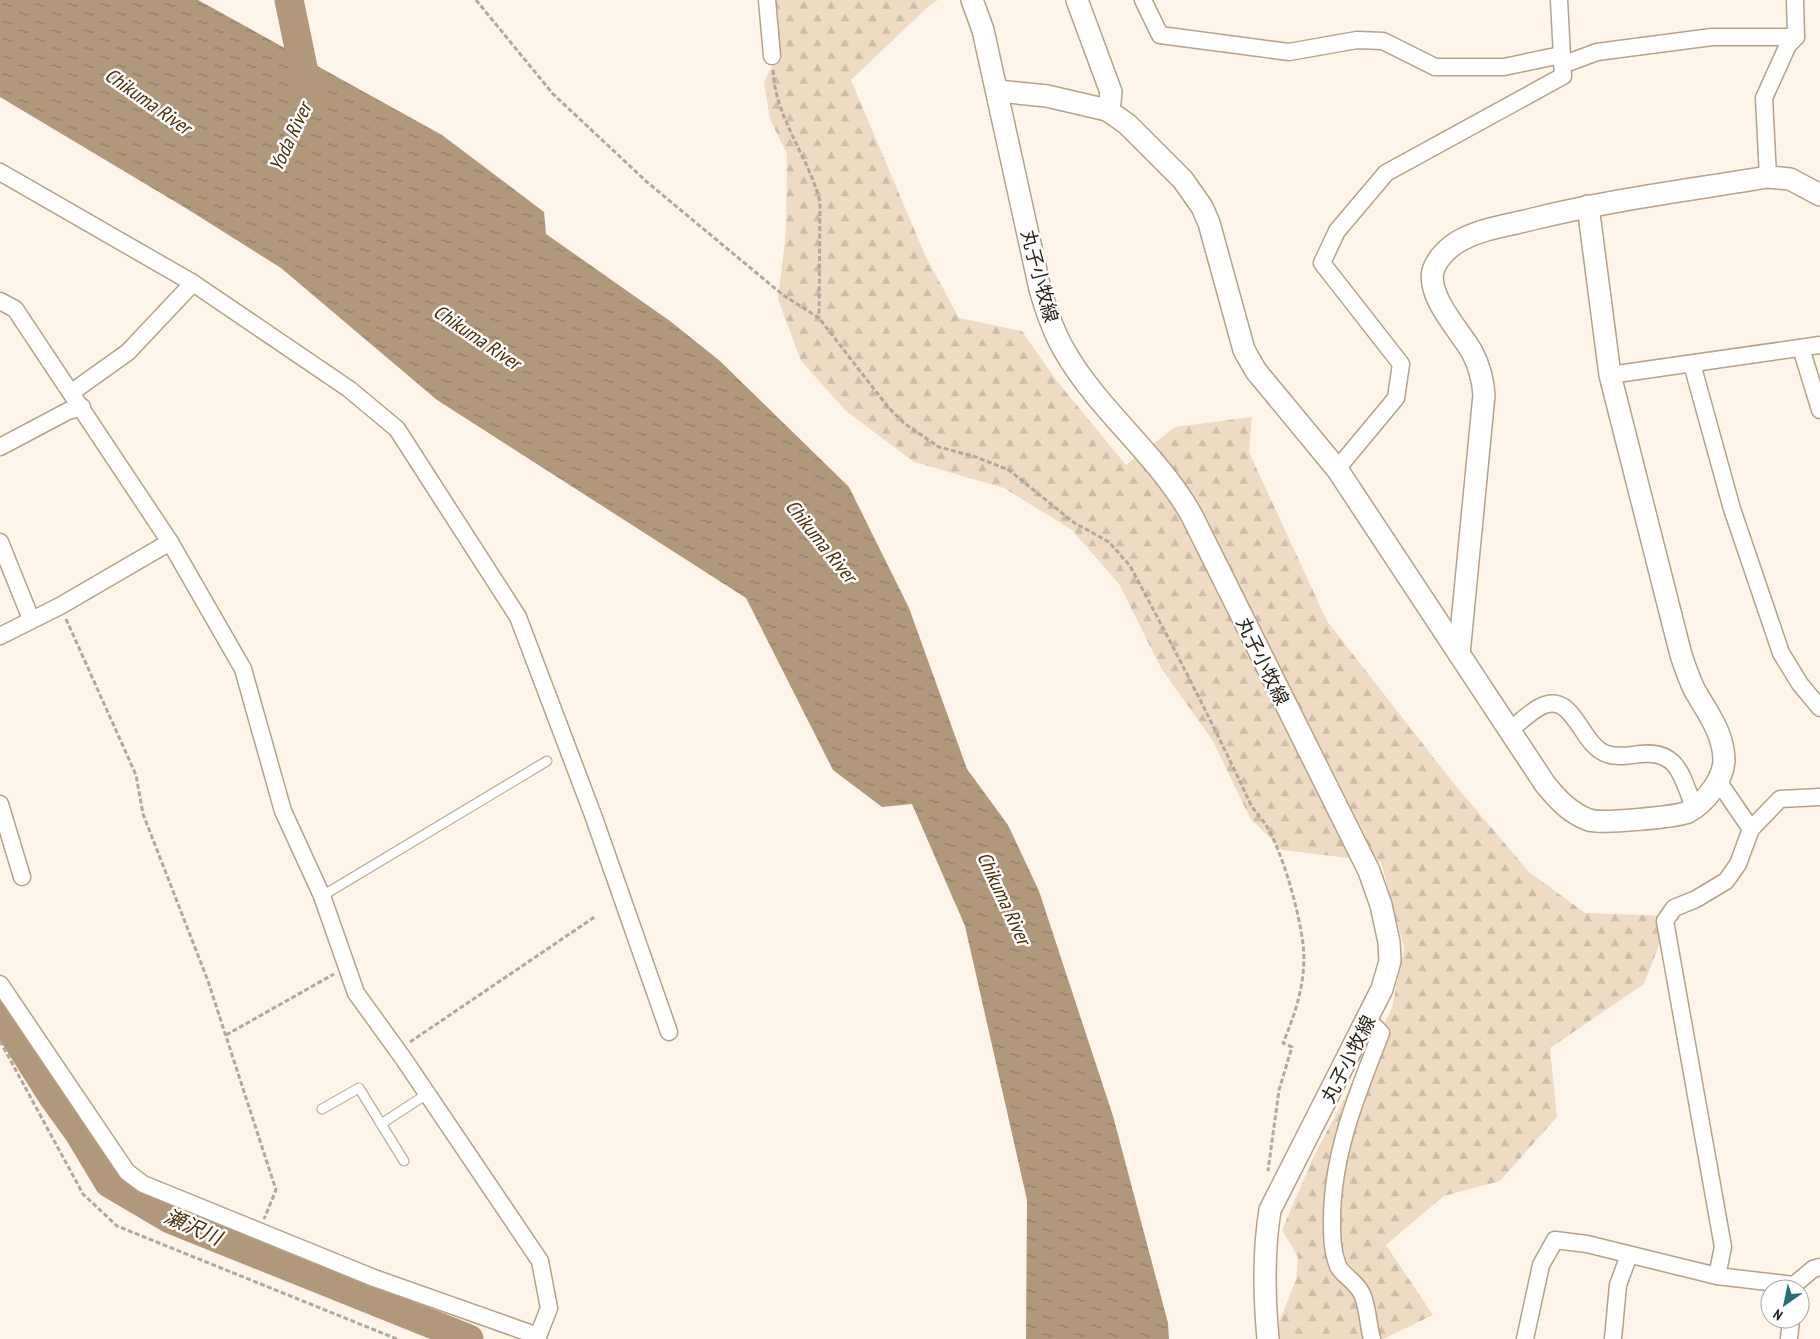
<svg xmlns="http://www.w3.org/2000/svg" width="1820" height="1339" viewBox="0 0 1820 1339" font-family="'PT Sans Narrow','Noto Sans JP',sans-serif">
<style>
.forest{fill:url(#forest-firs)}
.water{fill:url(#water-ripples)}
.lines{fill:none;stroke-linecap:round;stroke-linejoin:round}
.river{stroke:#b1987b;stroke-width:29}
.service-casing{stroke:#b7a188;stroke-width:11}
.minor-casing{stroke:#b7a188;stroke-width:19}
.tertiary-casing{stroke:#b7a188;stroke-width:24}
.path{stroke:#b1a89d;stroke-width:3;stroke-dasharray:5 2.5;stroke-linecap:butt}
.service{stroke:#fff;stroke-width:9}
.minor{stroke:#fff;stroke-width:16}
.tertiary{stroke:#fff;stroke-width:21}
.labels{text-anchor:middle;stroke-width:5;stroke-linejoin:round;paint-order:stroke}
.street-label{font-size:19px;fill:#261e14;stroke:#fff}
.water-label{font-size:20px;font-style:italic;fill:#492e08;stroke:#fff}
</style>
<defs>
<pattern id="forest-firs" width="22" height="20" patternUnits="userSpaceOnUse" patternTransform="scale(1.25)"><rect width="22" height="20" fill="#efdbc3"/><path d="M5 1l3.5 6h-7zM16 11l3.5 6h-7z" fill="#cdbca7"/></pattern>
<pattern id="water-ripples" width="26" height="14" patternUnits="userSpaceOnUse" patternTransform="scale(1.25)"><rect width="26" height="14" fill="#b1987b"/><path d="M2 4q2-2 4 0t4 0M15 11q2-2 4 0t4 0" fill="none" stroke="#907b64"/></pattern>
</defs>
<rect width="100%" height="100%" fill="#fef5ea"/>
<polygon class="forest" points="774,0 938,0 929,6 851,80 925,255 959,318 1022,331 1056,380 1126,465 1175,427 1252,417 1249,452 1327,621 1451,780 1529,872 1585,913 1670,916 1644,984 1550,1048 1557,1117 1500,1181 1444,1196 1386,1245 1433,1315 1383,1339 1279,1339 1275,1332 1296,1280 1298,1257 1282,1230 1312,1160 1392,1008 1404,948 1381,862 1282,850 1250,818 1213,741 1161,668 1119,584 1072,530 1004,488 914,462 846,411 801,361 778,299 786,231 787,154 770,119 764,82 777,57"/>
<polygon class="water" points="0,0 198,0 442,135 544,212 546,234 670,321 720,361 849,487 909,608 967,769 1008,825 1039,891 1113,1116 1168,1323 1169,1339 1026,1339 1027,1200 965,926 912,804 882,807 833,770 746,598 437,400 281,268 184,207 0,97"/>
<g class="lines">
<g class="river">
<polyline points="289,0 309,96"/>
<polyline points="0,1013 53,1097 79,1133 109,1183 170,1219 469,1339"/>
</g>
<defs>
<g id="service">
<polyline points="322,896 547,761"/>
<polyline points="322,1109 359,1088 404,1161"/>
<polyline points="381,1124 427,1094"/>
</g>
<g id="minor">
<polyline points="767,0 772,56"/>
<polyline points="1143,0 1160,35 1289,52 1357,40 1383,41 1435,67 1504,67 1561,55"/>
<polyline points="1562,65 1597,52 1712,37 1796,37"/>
<polyline points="0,172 193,283 349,389 397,429 518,617 593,815 669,1032"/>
<polyline points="1768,177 1764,98 1788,45 1796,37 1795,0"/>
<polyline points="0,301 15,309 170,542 243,669 283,811 322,896 356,993 403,1058 540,1261 549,1308 537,1339"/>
<polyline points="1801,348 1820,410"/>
<polyline points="1692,364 1732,509 1781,653 1800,684 1820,708"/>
<polyline points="1610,375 1820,345"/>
<polyline points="72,392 128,352 193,283"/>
<polyline points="0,447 68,411 82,407"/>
<polyline points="1337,469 1396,398 1401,364 1322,263 1337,231 1386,173 1563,76 1559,0"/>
<polyline points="0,542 31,619"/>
<polyline points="0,636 60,606 170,542"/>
<path d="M 1510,730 C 1519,723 1528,714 1538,708 C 1574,687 1579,745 1607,754 C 1618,758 1630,755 1641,754 C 1679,750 1682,778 1694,807"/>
<polyline points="1718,781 1751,829 1780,799 1820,797"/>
<polyline points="0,804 22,877"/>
<polyline points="0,984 127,1172 143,1184 374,1278 538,1336"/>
<path d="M 1368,1020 L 1381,1033 C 1357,1094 1332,1154 1332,1220 C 1332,1236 1332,1251 1338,1266 C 1341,1274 1357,1282 1362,1294 C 1368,1307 1368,1325 1372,1339"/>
<polyline points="1717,1276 1723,1247 1665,921 1674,908 1696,899 1726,881 1738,864 1751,829"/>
<polyline points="1525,1339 1541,1265 1555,1240 1587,1244 1717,1276 1794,1285 1813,1269 1820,1267"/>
<polyline points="1613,1339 1618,1285 1629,1255"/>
<polyline points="1789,1339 1791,1319"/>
</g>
<g id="tertiary">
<path d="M 972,0 L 983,30 L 1040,289 C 1046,310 1053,331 1064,350 C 1098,410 1156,453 1191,514 L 1369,871 L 1381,905 L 1389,942 L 1390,961 L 1382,989 L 1270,1210 C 1263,1253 1264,1295 1268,1339"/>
<polyline points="1077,0 1111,92 1110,102 1107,110"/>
<path d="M 998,91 L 1047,96 L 1107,110 L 1127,124 L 1183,180 L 1202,207 L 1209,223 L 1244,350 L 1256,371 L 1337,469 L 1545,784 C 1558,800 1570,813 1589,820 C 1601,824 1677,817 1688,812 C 1705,803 1723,780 1724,761 C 1724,734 1708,713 1695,691 C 1689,679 1685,667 1681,655 L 1610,375 L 1588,206"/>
<path d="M 1459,654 L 1484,395 C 1483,380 1479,365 1472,352 C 1460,331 1427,297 1433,271 C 1437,257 1451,245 1463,239 C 1484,228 1510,225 1533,219 C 1610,200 1689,190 1768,177 L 1790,179 L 1820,195"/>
</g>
</defs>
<use href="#service" class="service-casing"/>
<use href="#minor" class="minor-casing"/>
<use href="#tertiary" class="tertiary-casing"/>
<g class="path">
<path d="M 476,0 L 553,94 L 647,182 L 783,295 L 819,318 L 888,407 L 905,424 L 939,447 L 976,457 L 1009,470 L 1073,522 L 1109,542 L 1130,566 C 1172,644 1213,723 1250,803 C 1254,811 1261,817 1266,825 C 1283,853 1299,911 1303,944 C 1307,979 1296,1012 1283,1043 L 1292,1047 L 1279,1090 L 1268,1171"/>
<path d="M 773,70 C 775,118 809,157 820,202 L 819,317"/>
<polyline points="66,619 136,775 143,814 208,981 276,1190 264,1219"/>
<polyline points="226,1035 334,974"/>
<polyline points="0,1041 83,1194 117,1226 397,1339"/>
<polyline points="410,1042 596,916"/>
</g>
<use href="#service" class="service"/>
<use href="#minor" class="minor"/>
<use href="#tertiary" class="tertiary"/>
</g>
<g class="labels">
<g class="street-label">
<text transform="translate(1040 276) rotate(75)" y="7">丸子小牧線</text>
<text transform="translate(1263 661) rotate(64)" y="7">丸子小牧線</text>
<text transform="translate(1348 1059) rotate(-63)" y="7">丸子小牧線</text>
</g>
<g class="water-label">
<text transform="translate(148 101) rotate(35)" y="7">Chikuma River</text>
<text transform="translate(290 137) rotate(-65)" y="7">Yoda River</text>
<text transform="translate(477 337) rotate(34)" y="7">Chikuma River</text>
<text transform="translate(821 541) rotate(51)" y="7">Chikuma River</text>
<text transform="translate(1004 898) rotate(65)" y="7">Chikuma River</text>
<text transform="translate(193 1227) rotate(24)" y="7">瀬沢川</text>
</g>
</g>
<g transform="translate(1785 1304) rotate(213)"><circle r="24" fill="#ffffff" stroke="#a8a5a1"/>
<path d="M0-4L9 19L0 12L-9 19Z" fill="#256f75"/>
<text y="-8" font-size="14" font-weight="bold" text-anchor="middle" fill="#261e14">N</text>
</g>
</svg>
